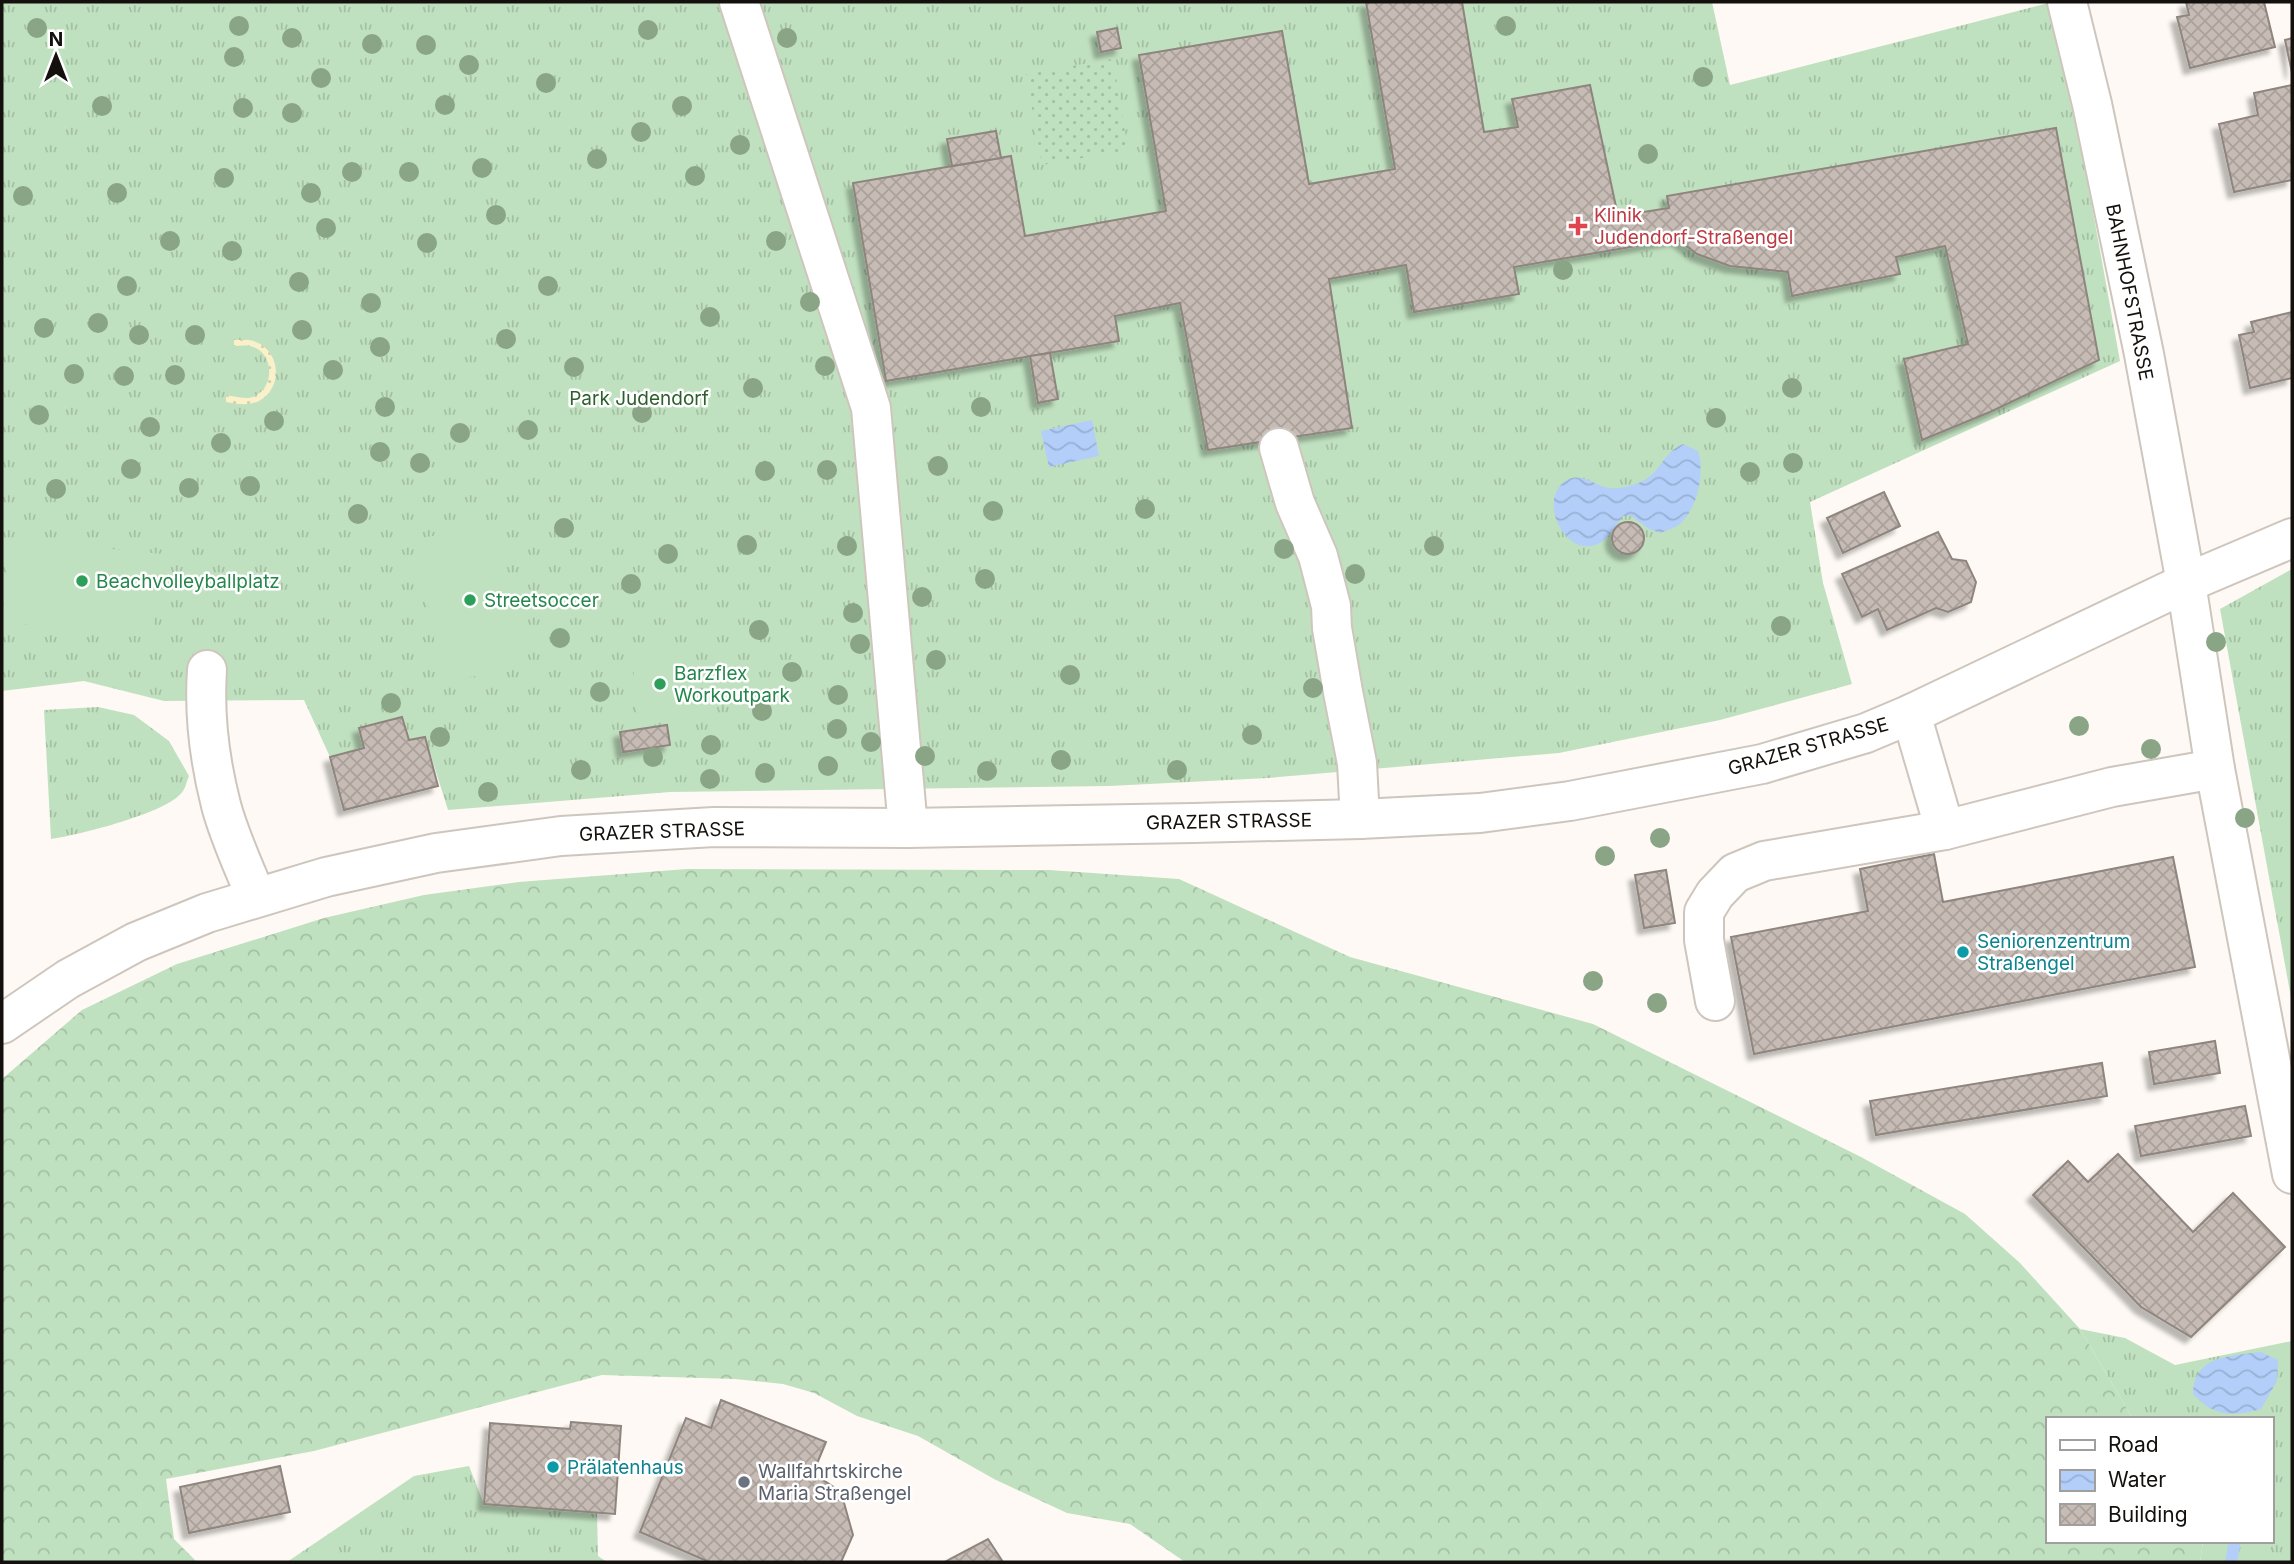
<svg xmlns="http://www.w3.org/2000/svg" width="2294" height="1564" viewBox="0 0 2294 1564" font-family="Inter,sans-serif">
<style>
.grass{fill:url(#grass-tufts)}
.forest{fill:url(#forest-crowns)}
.sand{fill:url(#sand-dots)}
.garden{fill:url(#garden-dots)}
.pitch{fill:#c0e1bf}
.water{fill:url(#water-waves)}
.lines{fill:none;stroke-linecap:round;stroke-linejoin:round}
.stream{stroke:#b2cef9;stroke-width:12}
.building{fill:url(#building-cross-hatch);stroke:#8e857e;stroke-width:2;filter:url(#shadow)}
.minor-casing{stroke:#cec6bd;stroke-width:42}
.major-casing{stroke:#cec6bd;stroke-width:42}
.minor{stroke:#fff;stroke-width:38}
.major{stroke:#fff;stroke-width:38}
.tree{fill:#8aa486}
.health-dot{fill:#e0444e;stroke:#fff;stroke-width:2.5}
.leisure-dot{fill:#2e9e5b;stroke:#fff;stroke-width:2.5}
.culture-dot{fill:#0f9aa8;stroke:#fff;stroke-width:2.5}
.worship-dot{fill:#6b7280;stroke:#fff;stroke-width:2.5}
.labels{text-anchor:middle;stroke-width:5;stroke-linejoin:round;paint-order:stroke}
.health-label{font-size:19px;fill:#be3a42;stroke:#fff;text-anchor:start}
.street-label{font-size:19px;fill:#13100d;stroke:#fff}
.park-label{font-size:19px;fill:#2c5f2c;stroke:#fff}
.leisure-label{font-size:19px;fill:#27864d;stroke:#fff;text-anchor:start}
.culture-label{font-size:19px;fill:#0d838f;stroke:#fff;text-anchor:start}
.worship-label{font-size:19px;fill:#5b616d;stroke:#fff;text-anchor:start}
</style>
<defs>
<pattern id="grass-tufts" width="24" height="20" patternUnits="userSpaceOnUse" patternTransform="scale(1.75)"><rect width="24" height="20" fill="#c0e1bf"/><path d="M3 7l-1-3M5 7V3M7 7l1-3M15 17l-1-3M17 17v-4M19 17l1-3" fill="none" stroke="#a4c0a3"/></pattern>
<pattern id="forest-crowns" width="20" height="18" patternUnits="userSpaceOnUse" patternTransform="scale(1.75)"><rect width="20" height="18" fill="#c0e1bf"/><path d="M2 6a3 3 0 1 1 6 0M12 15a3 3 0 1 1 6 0" fill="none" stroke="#a4c0a3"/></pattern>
<pattern id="sand-dots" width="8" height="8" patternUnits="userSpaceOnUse" patternTransform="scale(1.75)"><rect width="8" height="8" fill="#faf1cb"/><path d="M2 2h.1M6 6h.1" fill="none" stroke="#d5cead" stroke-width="1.8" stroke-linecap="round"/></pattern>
<pattern id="garden-dots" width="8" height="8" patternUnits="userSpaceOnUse" patternTransform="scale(1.75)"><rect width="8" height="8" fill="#c0e1bf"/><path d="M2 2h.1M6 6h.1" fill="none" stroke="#a4c0a3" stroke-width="1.8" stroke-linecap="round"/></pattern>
<pattern id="water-waves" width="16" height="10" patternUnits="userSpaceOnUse" patternTransform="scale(1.75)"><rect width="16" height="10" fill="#b2cef9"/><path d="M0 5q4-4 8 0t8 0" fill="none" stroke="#98b0d4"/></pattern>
<pattern id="building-cross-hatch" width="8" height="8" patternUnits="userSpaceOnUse" patternTransform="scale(1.75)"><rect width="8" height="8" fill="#c7bcb5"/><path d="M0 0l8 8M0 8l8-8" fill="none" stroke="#aaa19a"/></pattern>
<filter id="shadow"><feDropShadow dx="-6" dy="6" stdDeviation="2" flood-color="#0004"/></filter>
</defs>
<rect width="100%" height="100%" fill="#fef9f4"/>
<g class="grass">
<polygon points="2,2 1712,2 1730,85 2049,3 2075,112 2120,361 1810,502 1823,583 1852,684 1720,720 1559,753 1268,778 1109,786 670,792 448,810 425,737 409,740 402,717 359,728 364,748 330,757 304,700 164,701 84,681 2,691"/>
<polygon points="2292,569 2292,1003 2220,609"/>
<path d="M 98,707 L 134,715 L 169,741 L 189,776 C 187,780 186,787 183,791 C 169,813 78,835 51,839 L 44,710 Z"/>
<polygon points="2080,1329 2125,1338 2175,1365 2292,1341 2292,1562 2200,1562 2203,1541 2271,1541 2271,1419 2133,1419"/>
<polygon points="469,1466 484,1504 597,1513 598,1556 607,1562 287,1562 414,1476"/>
</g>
<polygon class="forest" points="687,869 1049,870 1179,879 1350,957 1593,1024 1861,1157 1965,1214 2020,1263 2080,1329 2133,1419 2047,1419 2047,1541 2203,1541 2200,1562 1185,1562 1130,1524 1067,1513 994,1479 918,1436 857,1416 814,1393 783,1384 735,1379 602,1375 314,1451 166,1479 174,1539 197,1562 2,1562 2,1079 82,1010 177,964 324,918 424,895 519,882"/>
<path class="sand" d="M 234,340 C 241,340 250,339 256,342 C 281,352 283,388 259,401 C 249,406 236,404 226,402 L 226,395 C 233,396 241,398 248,398 C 275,394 277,352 250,346 C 246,345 239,346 234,346 Z"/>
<polygon class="garden" points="1113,59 1128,150 1042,165 1026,74"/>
<g class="pitch">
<polygon points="499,524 525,667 442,682 416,539"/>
<polygon points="9,539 162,554 153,638 2,622"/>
<polygon points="682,650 688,713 638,718 632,655"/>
</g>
<g class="water">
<polygon points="1092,420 1099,456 1049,467 1041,431"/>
<path d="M 1683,444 L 1698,451 C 1705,472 1698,507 1681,523 C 1676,528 1667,530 1661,533 L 1649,529 L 1631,516 L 1623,516 C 1617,524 1611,535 1603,541 C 1567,566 1533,496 1569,479 C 1582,474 1593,484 1605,487 C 1614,490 1627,487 1636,484 C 1661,476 1661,453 1683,444 Z"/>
<path d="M 2261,1352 L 2278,1360 L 2277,1381 L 2261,1409 C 2232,1417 2214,1417 2193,1394 C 2194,1355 2230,1356 2261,1352 Z"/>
</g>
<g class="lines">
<polyline class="stream" points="2231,1562 2235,1541"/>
</g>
<g class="building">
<polygon points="1366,2 1462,2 1484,132 1518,127 1512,99 1590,85 1618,216 1669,208 1667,196 2056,128 2099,360 1990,412 1922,440 1904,359 1968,344 1945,246 1896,257 1900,274 1792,296 1788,272 1730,266 1697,254 1677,239 1514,267 1519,294 1414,312 1406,265 1329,279 1352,428 1208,450 1180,303 1115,316 1119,341 886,381 853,183 1011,156 1025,236 1166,211 1139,55 1282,31 1309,184 1395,169"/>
<polygon points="2186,2 2264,2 2275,47 2190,68 2177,17 2189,15"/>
<polygon points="1117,28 1121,48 1101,52 1097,32"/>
<polygon points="2292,38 2292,73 2285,40"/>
<polygon points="2292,85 2292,180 2234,192 2219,124 2258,115 2254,93"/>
<polygon points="996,131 1001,158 952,166 947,139"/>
<polygon points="2292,312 2292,378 2250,388 2239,335 2254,332 2251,322"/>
<polygon points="1050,353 1058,399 1038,403 1030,356"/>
<polygon points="1884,492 1900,526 1843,553 1827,518"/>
<circle cx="1628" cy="538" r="16"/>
<polygon points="1938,532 1952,559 1966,561 1976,582 1971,602 1948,612 1936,608 1887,630 1878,609 1862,617 1842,574"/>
<polygon points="402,717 409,740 425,737 438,786 344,810 330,757 364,748 359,728"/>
<polygon points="667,725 670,745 623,752 620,732"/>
<polygon points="1934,854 1943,902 2173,857 2195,967 1754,1054 1731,937 1868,911 1860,869"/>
<polygon points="1666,870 1675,923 1644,928 1635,875"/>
<polygon points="2215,1041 2220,1073 2154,1084 2149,1052"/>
<polygon points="2102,1063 2107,1096 1876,1135 1870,1101"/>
<polygon points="2245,1106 2251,1136 2141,1156 2135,1126"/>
<polygon points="2118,1154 2193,1232 2233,1193 2285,1247 2191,1337 2141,1307 2033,1195 2068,1161 2088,1182"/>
<polygon points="721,1400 826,1442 813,1473 841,1492 853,1535 841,1562 709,1562 640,1532 686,1418 711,1428"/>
<polygon points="571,1422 621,1426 615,1514 484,1504 490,1423 570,1429"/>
<polygon points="280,1466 290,1512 189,1533 180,1487"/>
<polygon points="988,1539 1003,1562 945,1562 950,1559"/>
</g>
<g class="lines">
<defs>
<g id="minor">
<polyline points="739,2 871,408 908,828"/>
<polyline points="2067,2 2092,104 2144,354 2186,583 2215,769 2292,1174"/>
<polyline points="1279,448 1295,503 1318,556 1331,606 1332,628 1343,692 1357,763 1360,819"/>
<path d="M 207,670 C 204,714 210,762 221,805 C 229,836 244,867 256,897"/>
<polyline points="1911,714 1945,830 2112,787 2215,769"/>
<polyline points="1715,1001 1704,940 1704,912 1715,894 1735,873 1764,861 1945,830"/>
</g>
<polyline id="major" points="2,1024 68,979 136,942 207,913 326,877 436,853 561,836 714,827 908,828 1193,823 1360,819 1480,813 1570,801 1762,764 1866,733 1911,714 2186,583 2292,538"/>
</defs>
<use href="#minor" class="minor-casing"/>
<use href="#major" class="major-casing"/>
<use href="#minor" class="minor"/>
<use href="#major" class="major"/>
</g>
<g class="tree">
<circle cx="239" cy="26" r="10"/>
<circle cx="1506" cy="26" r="10"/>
<circle cx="37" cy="28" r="10"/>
<circle cx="648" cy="30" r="10"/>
<circle cx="292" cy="38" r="10"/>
<circle cx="787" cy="38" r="10"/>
<circle cx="372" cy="44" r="10"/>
<circle cx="426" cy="45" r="10"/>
<circle cx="234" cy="57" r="10"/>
<circle cx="469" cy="65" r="10"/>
<circle cx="1703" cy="77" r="10"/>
<circle cx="321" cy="78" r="10"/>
<circle cx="546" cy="83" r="10"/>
<circle cx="445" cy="105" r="10"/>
<circle cx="102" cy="106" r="10"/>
<circle cx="682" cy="106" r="10"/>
<circle cx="243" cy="108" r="10"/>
<circle cx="292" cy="113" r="10"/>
<circle cx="641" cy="132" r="10"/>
<circle cx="740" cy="145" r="10"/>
<circle cx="1648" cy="154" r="10"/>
<circle cx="597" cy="159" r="10"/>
<circle cx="482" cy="168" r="10"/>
<circle cx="352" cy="172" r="10"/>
<circle cx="409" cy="172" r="10"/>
<circle cx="695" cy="176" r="10"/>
<circle cx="224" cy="178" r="10"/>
<circle cx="117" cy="193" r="10"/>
<circle cx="311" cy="193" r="10"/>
<circle cx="23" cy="196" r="10"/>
<circle cx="496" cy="215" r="10"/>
<circle cx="326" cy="228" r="10"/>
<circle cx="170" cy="241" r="10"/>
<circle cx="776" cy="241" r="10"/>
<circle cx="427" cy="243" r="10"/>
<circle cx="232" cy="251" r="10"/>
<circle cx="1563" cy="270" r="10"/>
<circle cx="299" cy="282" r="10"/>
<circle cx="127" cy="286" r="10"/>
<circle cx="548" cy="286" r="10"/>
<circle cx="810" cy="302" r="10"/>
<circle cx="371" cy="303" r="10"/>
<circle cx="710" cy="317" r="10"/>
<circle cx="98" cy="323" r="10"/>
<circle cx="44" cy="328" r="10"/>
<circle cx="302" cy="330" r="10"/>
<circle cx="139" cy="335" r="10"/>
<circle cx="195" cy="335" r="10"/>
<circle cx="506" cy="339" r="10"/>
<circle cx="380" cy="347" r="10"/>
<circle cx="825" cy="366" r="10"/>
<circle cx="574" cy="367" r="10"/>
<circle cx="333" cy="370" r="10"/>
<circle cx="74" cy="374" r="10"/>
<circle cx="175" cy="375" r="10"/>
<circle cx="124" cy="376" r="10"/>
<circle cx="753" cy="388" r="10"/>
<circle cx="1792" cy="388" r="10"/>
<circle cx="385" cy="407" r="10"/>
<circle cx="981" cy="407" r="10"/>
<circle cx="642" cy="413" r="10"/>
<circle cx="39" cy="415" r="10"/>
<circle cx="1716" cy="418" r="10"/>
<circle cx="274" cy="421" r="10"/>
<circle cx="150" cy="427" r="10"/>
<circle cx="528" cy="430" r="10"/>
<circle cx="460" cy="433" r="10"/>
<circle cx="221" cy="443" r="10"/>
<circle cx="380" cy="452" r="10"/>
<circle cx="420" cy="463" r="10"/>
<circle cx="1793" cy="463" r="10"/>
<circle cx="938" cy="466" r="10"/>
<circle cx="131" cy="469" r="10"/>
<circle cx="827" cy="470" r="10"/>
<circle cx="765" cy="471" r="10"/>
<circle cx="1750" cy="472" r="10"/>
<circle cx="250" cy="486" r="10"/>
<circle cx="189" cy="488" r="10"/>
<circle cx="56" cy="489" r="10"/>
<circle cx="1145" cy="509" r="10"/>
<circle cx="993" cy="511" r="10"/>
<circle cx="358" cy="514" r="10"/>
<circle cx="564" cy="528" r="10"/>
<circle cx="747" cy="545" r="10"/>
<circle cx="847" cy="546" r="10"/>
<circle cx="1434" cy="546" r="10"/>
<circle cx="1284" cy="549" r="10"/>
<circle cx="668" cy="554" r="10"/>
<circle cx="1355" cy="574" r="10"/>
<circle cx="985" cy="579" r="10"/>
<circle cx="631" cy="584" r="10"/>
<circle cx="922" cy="597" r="10"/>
<circle cx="853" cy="613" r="10"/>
<circle cx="1781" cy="626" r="10"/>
<circle cx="759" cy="630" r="10"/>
<circle cx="560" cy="638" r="10"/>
<circle cx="2216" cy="642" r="10"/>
<circle cx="860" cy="644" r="10"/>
<circle cx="936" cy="660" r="10"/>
<circle cx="792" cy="672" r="10"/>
<circle cx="1070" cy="675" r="10"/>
<circle cx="1313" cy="688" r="10"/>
<circle cx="600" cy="692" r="10"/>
<circle cx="838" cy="695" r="10"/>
<circle cx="391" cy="703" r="10"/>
<circle cx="762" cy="711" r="10"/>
<circle cx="2079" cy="726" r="10"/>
<circle cx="837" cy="729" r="10"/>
<circle cx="1252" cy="735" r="10"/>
<circle cx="440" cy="737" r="10"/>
<circle cx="871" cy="742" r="10"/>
<circle cx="711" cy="745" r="10"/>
<circle cx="2151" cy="749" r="10"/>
<circle cx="925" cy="756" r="10"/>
<circle cx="653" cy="757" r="10"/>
<circle cx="1061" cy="760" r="10"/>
<circle cx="828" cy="766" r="10"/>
<circle cx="581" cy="770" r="10"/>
<circle cx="1177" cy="770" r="10"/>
<circle cx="987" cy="771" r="10"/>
<circle cx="765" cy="773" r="10"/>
<circle cx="710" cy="779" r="10"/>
<circle cx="488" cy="792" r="10"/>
<circle cx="2245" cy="818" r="10"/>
<circle cx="1660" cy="838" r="10"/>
<circle cx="1605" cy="856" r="10"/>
<circle cx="1593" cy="981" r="10"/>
<circle cx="1657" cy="1003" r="10"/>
</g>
<path class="health-dot" d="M1574.5 215.5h7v7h7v7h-7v7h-7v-7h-7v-7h7z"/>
<g class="leisure-dot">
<circle cx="82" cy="581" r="7"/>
<circle cx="470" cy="600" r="7"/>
<circle cx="660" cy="684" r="7"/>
</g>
<g class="culture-dot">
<circle cx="1963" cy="952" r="7"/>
<circle cx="553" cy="1467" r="7"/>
</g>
<circle class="worship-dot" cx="744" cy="1482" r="7"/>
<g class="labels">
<g class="health-label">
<text x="1594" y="222">Klinik<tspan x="1594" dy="22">Judendorf-Straßengel</tspan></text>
</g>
<g class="street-label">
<text transform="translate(2130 292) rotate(79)" y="7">BAHNHOFSTRASSE</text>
<text transform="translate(1808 746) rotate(-16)" y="7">GRAZER STRASSE</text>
<text transform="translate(1229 821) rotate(-1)" y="7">GRAZER STRASSE</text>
<text transform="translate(662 831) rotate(-2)" y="7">GRAZER STRASSE</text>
</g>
<g class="park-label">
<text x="639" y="405">Park Judendorf</text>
</g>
<g class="leisure-label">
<text x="96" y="588">Beachvolleyballplatz</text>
<text x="484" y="607">Streetsoccer</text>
<text x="674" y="680">Barzflex<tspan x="674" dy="22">Workoutpark</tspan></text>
</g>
<g class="culture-label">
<text x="1977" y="948">Seniorenzentrum<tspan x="1977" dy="22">Straßengel</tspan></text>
<text x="567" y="1474">Prälatenhaus</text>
</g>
<g class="worship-label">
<text x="758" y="1478">Wallfahrtskirche<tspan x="758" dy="22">Maria Straßengel</tspan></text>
</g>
</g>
<rect width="2294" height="1564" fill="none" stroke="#13100d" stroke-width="7"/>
<rect x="2046" y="1417" width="228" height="126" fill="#ffffff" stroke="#a19f9e" stroke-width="2"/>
<rect x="2060" y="1440" width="35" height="10" fill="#ffffff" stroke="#a19f9e" stroke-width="2"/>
<text x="2108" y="1452" font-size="21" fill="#13100d">Road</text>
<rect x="2060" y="1470" width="35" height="21" fill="url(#water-waves)" stroke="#a19f9e" stroke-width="2"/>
<text x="2108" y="1487" font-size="21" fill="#13100d">Water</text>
<rect x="2060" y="1504" width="35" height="21" fill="url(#building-cross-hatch)" stroke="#a19f9e" stroke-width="2"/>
<text x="2108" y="1522" font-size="21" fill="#13100d">Building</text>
<g transform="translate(56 56)" stroke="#ffffff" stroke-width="5" paint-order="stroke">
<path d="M0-5L12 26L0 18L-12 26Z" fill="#13100d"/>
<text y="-10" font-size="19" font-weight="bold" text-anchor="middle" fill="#13100d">N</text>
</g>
</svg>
